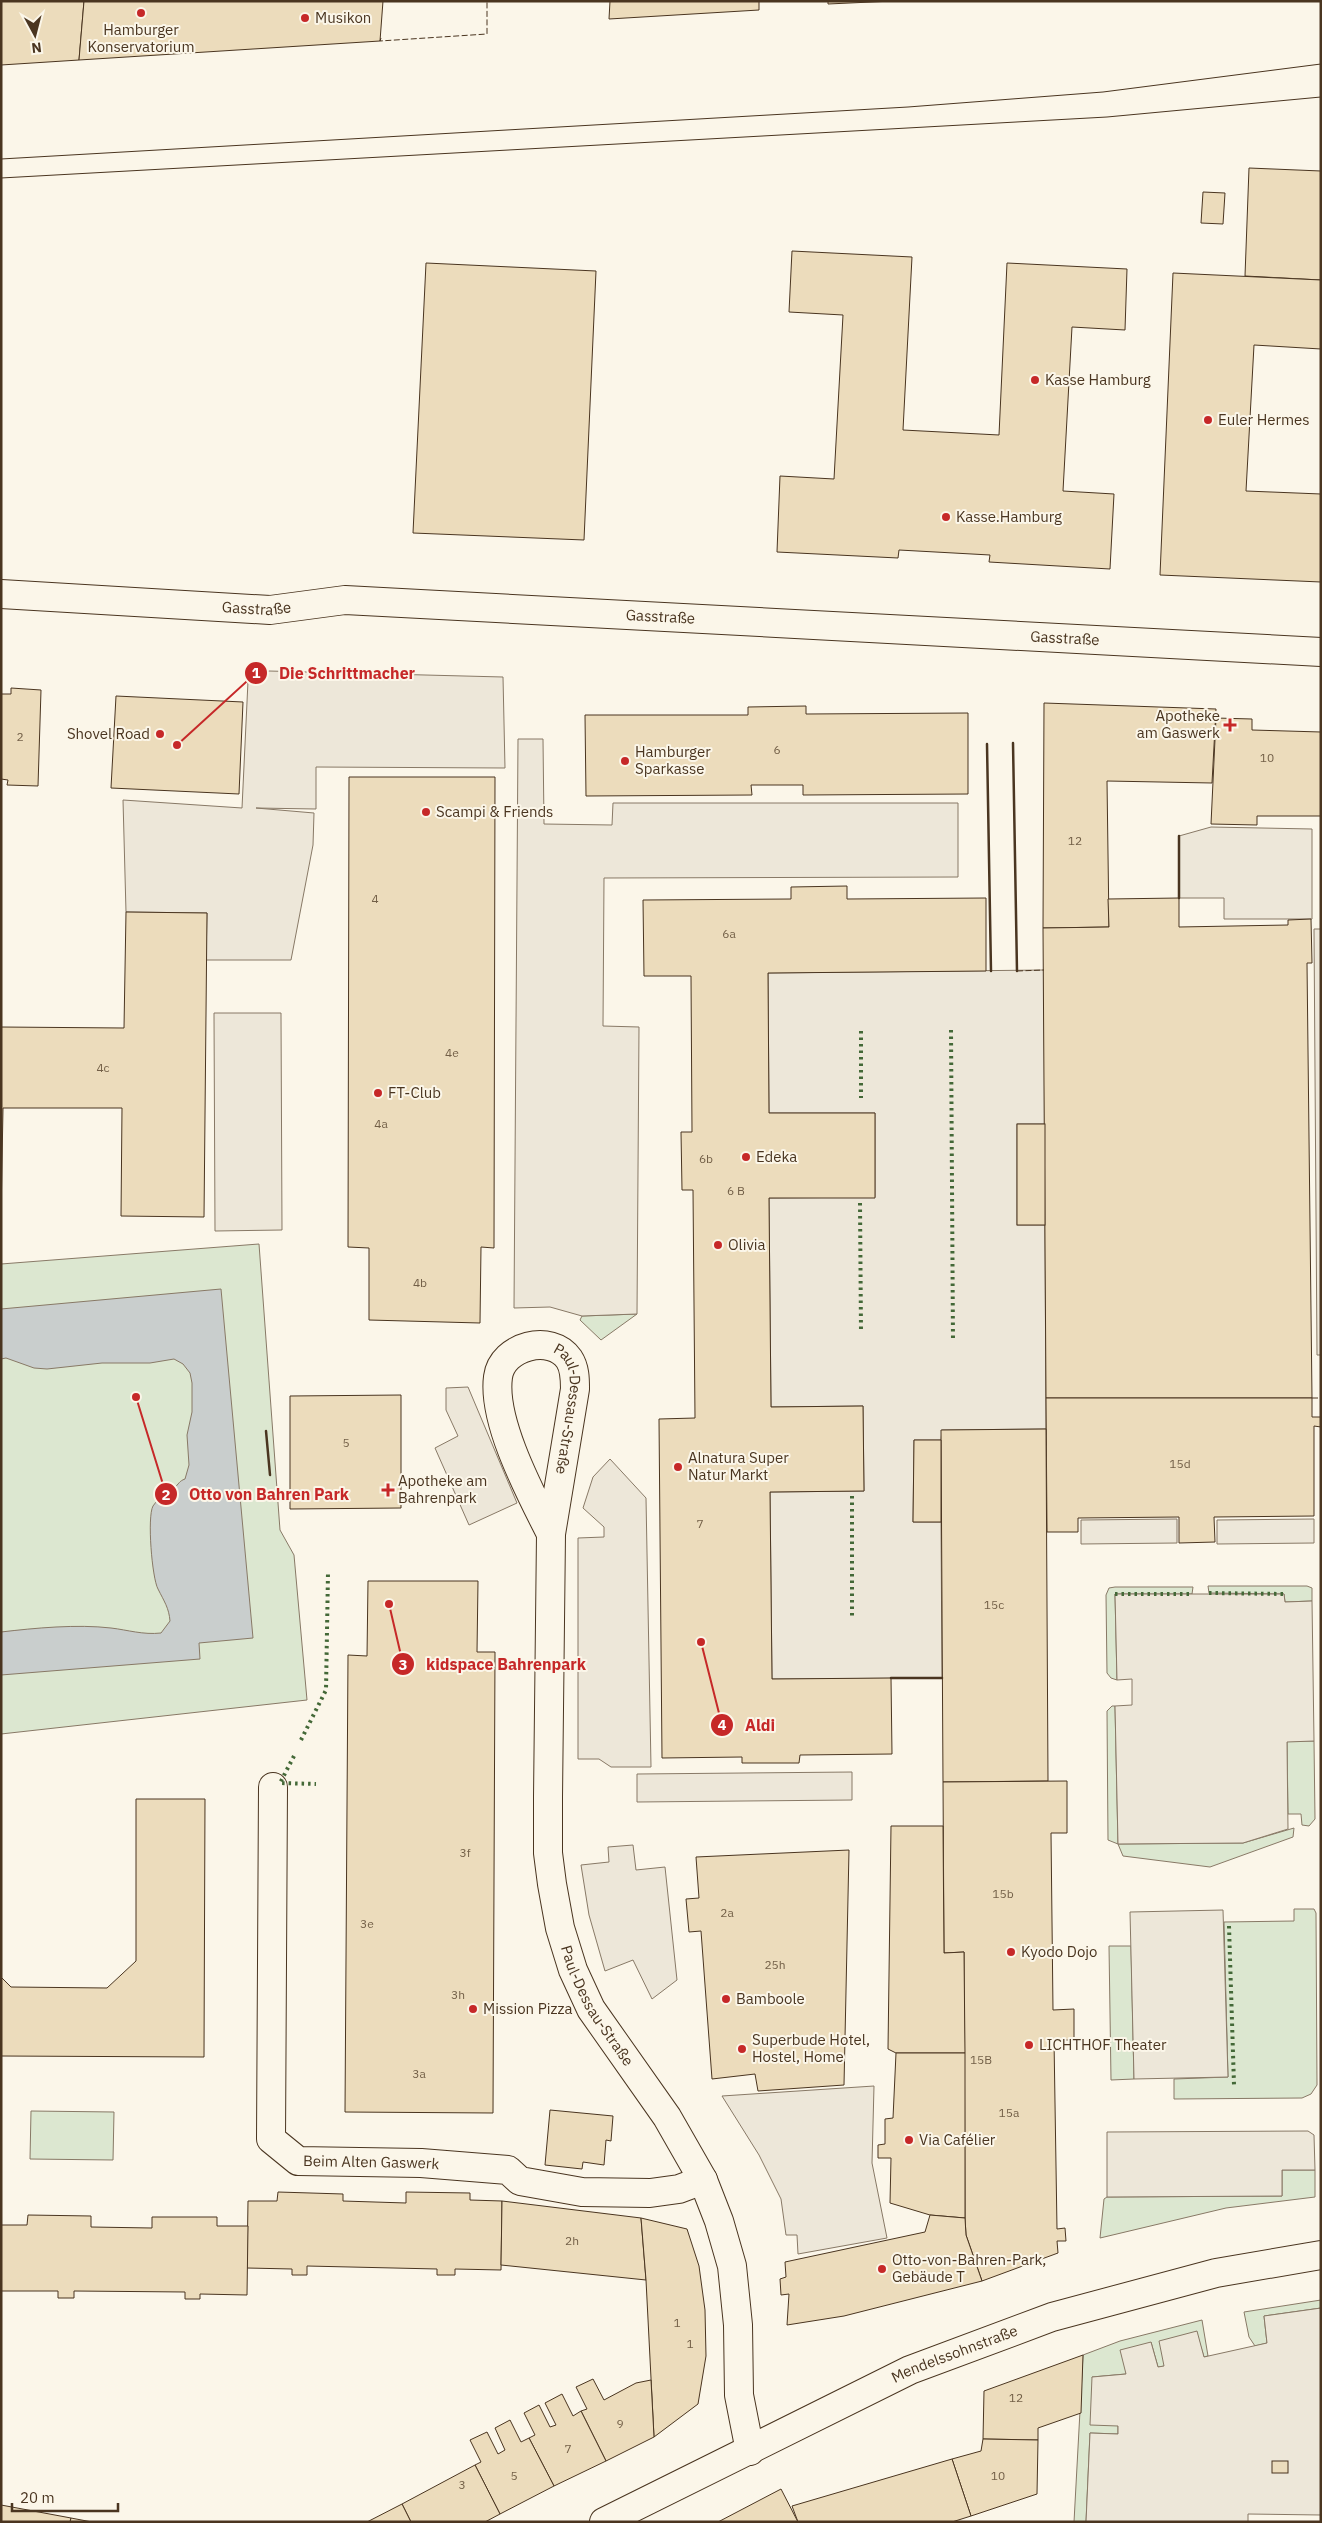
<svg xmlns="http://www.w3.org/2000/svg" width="1322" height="2523" viewBox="0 0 1322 2523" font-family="'IBM Plex Sans',sans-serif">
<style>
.green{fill:#dce7d0;stroke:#887966}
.parking{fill:#ede7d9;stroke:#887966}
.water{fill:#c9cecd;stroke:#887966}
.building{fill:#ecdcbc;stroke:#4a3520}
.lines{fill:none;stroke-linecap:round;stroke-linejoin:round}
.minor-casing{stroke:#4a3520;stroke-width:30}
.minor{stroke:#fbf6e9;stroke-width:28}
.tram{stroke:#4a3520;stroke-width:1}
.hedge{stroke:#436837;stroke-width:4;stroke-dasharray:2.5 4;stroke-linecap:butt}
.fence{stroke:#4a3520;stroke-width:1;stroke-dasharray:6 2.5;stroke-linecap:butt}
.wall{stroke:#4a3520;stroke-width:2.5}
.poi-dot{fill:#c62828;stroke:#fbf6e9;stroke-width:2}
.labels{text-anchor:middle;stroke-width:4;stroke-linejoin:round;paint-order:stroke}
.number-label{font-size:12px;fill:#725f47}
.poi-label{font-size:15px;fill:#4a3520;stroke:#fbf6e9;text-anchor:start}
.street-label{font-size:15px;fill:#4a3520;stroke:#fbf6e9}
.leader{fill:none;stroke:#c62828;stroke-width:2}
.callout-dot{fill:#c62828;stroke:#fbf6e9;stroke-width:2}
.mark-label{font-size:15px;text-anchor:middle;font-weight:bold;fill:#fff}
.callout-label{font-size:16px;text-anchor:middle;font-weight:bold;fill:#c62828;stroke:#fbf6e9;stroke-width:4;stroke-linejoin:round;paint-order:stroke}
</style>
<rect width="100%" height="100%" fill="#fbf6e9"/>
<g class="green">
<polygon points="259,1244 280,1530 294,1555 307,1700 1,1734 1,1264"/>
<polygon points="637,1314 601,1340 580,1320 582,1316"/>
<polygon points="1208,1586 1307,1586 1312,1588 1312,1601 1285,1602 1284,1594 1209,1593"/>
<polygon points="1115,1587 1193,1587 1192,1594 1115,1594 1117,1680 1111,1678 1107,1673 1106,1595 1109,1588"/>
<polygon points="1112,1706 1115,1706 1118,1844 1243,1843 1294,1828 1293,1837 1210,1867 1123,1856 1118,1844 1108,1840 1107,1711"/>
<polygon points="1287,1741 1314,1741 1315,1819 1309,1826 1302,1825 1301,1814 1288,1814"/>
<polygon points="1294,1909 1314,1909 1316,1913 1317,2085 1311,2094 1302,2098 1174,2099 1174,2079 1228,2077 1224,1922 1294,1921"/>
<polygon points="1109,1946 1131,1946 1134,2079 1111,2080"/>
<polygon points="31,2111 114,2112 113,2160 30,2159"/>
<polygon points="1282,2170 1315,2170 1315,2197 1226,2208 1100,2238 1104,2199 1107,2197 1282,2196"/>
<polygon points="1321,2300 1321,2308 1264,2316 1267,2343 1255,2346 1249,2337 1244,2312"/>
<polygon points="1202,2320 1208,2356 1204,2357 1196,2331 1165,2366 1158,2367 1151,2342 1126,2374 1092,2377 1118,2426 1118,2434 1090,2433 1086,2522 1074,2522 1083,2355 1120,2341"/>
</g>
<g class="parking">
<polygon points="269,671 503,677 505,768 316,767 316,809 256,808 314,813 313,845 291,960 206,960 207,913 126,912 123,800 242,808 248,681"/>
<polygon points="518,739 543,739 544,824 612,825 613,803 958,803 958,877 604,878 603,1026 639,1027 637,1314 582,1316 550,1307 514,1308"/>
<polygon points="1211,827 1312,829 1312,919 1224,919 1224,898 1179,898 1179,836"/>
<polygon points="1314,929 1321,929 1321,1355 1317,1355"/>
<polygon points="1044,970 1045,1124 1017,1124 1017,1225 1045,1225 1046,1429 942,1430 941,1440 914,1440 913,1522 941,1522 942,1678 772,1679 770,1492 864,1491 863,1406 771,1407 769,1198 875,1197 875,1113 769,1113 768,973"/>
<polygon points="214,1013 281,1013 282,1230 215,1231"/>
<polygon points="468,1387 517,1503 469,1525 435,1448 458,1436 446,1410 446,1388"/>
<polygon points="610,1459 646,1498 651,1767 611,1767 599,1759 578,1759 578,1538 604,1537 604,1527 583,1508 593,1477"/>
<polygon points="1177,1519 1177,1543 1081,1544 1081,1520"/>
<polygon points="1314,1519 1314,1543 1217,1544 1217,1520"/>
<polygon points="1115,1594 1284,1594 1285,1602 1312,1601 1314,1741 1287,1742 1288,1829 1243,1843 1118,1844 1115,1706 1132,1705 1132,1679 1117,1680"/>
<polygon points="852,1772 852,1800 637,1802 637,1774"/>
<polygon points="633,1845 636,1870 665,1867 677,1980 652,1999 633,1960 605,1971 589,1915 581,1865 609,1862 608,1847"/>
<polygon points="1223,1910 1228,2077 1134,2079 1130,1912"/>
<polygon points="874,2086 872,2163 887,2238 798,2254 797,2235 786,2235 781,2199 759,2155 722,2096"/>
<polygon points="1308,2131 1314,2135 1315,2170 1282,2170 1282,2196 1107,2197 1107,2132"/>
<polygon points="1321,2308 1321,2515 1248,2514 1248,2522 1086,2522 1090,2433 1118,2434 1118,2426 1090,2425 1092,2377 1126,2374 1120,2350 1151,2342 1158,2367 1164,2366 1159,2341 1197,2331 1204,2357 1267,2343 1264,2316"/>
</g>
<path class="water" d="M 221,1289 L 253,1638 L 199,1643 L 200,1659 L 1,1675 L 1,1632 C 35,1628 77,1624 111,1628 C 128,1630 143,1635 161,1633 L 170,1621 C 169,1608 164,1601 158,1589 C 152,1578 147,1517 153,1506 C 159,1497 167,1495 174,1488 C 179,1484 179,1481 185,1479 L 189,1465 L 187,1435 L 192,1412 L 192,1383 L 190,1373 L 183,1364 L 174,1359 L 150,1363 L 102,1363 L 47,1369 L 34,1368 L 6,1358 L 1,1359 L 1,1309 Z"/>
<g class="building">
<polygon points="1,1 84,1 79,60 1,65"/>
<polygon points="84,1 383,1 380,41 79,60"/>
<polygon points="610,1 759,1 759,10 609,19"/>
<polygon points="828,1 893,1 828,4"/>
<polygon points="1249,168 1321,171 1321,280 1245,276"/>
<polygon points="1203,192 1225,193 1223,224 1201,223"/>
<polygon points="792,251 912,257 903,430 999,435 1007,263 1127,269 1125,330 1072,327 1063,491 1114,494 1110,569 989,562 990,555 899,550 898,558 777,552 780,476 834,479 843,315 789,312"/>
<polygon points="426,263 596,271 584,540 413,533"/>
<polygon points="1173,273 1321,280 1321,349 1254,345 1246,491 1321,494 1321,582 1160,575"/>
<polygon points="11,688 41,690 38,786 7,785 8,780 1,779 1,694 11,694"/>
<polygon points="116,696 243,702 239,794 111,788"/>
<polygon points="1044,703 1216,709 1212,783 1107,781 1109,927 1043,928"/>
<polygon points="806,706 806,714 968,713 968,794 803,795 803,785 751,785 752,795 586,796 585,715 748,715 748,707"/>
<polygon points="1216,718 1252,719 1252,730 1321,732 1321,816 1257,816 1257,825 1211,824"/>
<polygon points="349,777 495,777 494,1248 481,1247 480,1323 369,1320 369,1248 348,1247"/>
<polygon points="847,886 847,899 986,898 986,971 768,973 769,1113 875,1113 875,1198 769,1198 771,1407 863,1406 864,1491 770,1492 772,1679 891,1678 892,1754 800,1755 799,1763 742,1763 742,1757 662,1758 659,1419 695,1418 693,1190 682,1190 681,1132 692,1132 691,976 644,976 643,900 791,899 791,887"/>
<polygon points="1179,898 1179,927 1288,925 1288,920 1311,919 1312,963 1307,963 1312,1398 1046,1398 1043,928 1109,927 1108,899"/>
<polygon points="126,912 207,913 204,1217 121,1216 122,1108 3,1108 1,1217 1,1027 124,1028"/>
<rect x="1017" y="1124" width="28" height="101"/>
<polygon points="401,1395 401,1508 290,1509 290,1396"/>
<polygon points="1046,1398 1312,1398 1312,1417 1321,1417 1321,1427 1314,1426 1314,1516 1214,1517 1215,1542 1179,1543 1179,1517 1078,1518 1078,1532 1047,1532"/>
<polygon points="1046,1429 1048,1781 943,1782 941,1430"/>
<polygon points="914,1440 941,1440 941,1522 913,1522"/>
<polygon points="368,1581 478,1581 477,1652 495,1652 493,2113 345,2112 348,1655 367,1656"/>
<polygon points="1067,1781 1067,1833 1051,1833 1053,2010 1074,2009 1074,2040 1054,2040 1057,2229 1065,2228 1066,2241 1057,2241 1058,2253 982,2281 966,2235 965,2218 964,1952 944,1953 943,1782"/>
<polygon points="136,1799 205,1799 204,2057 1,2056 1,1977 11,1987 107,1988 136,1961"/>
<polygon points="891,1826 943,1826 944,1953 964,1952 965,2053 896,2053 888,2049"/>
<polygon points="849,1850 844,2085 758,2091 755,2074 712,2079 701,1931 689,1932 686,1899 699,1898 696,1857"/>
<polygon points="896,2053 965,2053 965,2218 930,2215 890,2203 891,2158 878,2158 878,2145 885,2144 885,2119 893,2118"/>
<polygon points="550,2110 613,2116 611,2141 606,2140 604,2165 583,2162 582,2169 545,2165"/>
<polygon points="278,2192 343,2194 343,2201 406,2203 406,2192 470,2193 470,2200 502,2201 501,2270 455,2269 455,2275 437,2275 437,2269 307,2266 307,2275 292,2275 292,2269 247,2268 248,2201 277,2201"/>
<polygon points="502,2201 641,2218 646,2280 501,2265"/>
<polygon points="28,2215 91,2216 91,2227 152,2228 152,2217 217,2217 217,2226 248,2226 247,2295 200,2294 200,2299 185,2299 185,2292 74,2291 74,2298 58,2298 58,2291 1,2291 1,2225 27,2225"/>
<polygon points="930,2215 965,2218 966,2235 982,2281 844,2316 787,2325 789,2294 781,2295 780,2279 786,2277 785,2262 925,2232"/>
<polygon points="641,2218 687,2229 699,2266 705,2310 706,2356 698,2404 654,2437 646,2280"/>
<polygon points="1083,2355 1081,2413 1038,2428 1038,2440 983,2439 984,2391"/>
<polygon points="593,2379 604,2400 636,2383 651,2380 654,2437 606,2461 581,2411 587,2409 576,2387"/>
<polygon points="562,2394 573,2416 581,2411 606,2461 554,2486 529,2438 535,2435 524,2413 539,2405 550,2427 556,2425 545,2403"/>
<polygon points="510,2420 521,2442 529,2438 554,2486 500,2514 475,2465 481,2462 470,2440 487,2432 498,2454 505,2450 495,2428"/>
<polygon points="983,2439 1038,2440 1037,2494 971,2516 952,2459 981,2451"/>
<polygon points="952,2459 971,2516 952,2522 798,2522 792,2506"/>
<rect x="1272" y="2461" width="16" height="12"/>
<polygon points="475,2465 500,2514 485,2522 411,2522 402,2504"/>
<polygon points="781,2489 798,2522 718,2522"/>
<polygon points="402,2504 411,2522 367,2522"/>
<polygon points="1,2505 71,2518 70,2522 1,2522"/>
<polygon points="71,2518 92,2522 70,2522"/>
</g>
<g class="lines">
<defs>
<g id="minor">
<path id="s1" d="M 1,594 L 270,610 L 345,600 L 1321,652"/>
<path id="s2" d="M 551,1534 C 531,1494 492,1422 498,1377 C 502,1346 551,1333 569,1359 C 575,1368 575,1379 575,1389 L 551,1534 L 548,1797 L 548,1853 L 552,1884 L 560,1928 L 573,1970 L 591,2009 L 667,2117 L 703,2180 L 719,2221 L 732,2266 L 738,2325 L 739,2395 L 750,2451"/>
<path id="s3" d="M 273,1787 L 271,2139 L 298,2161 L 421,2163 L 508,2170 L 520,2181 L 582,2192 L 650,2193 L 679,2189 L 703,2180"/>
<path id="s4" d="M 604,2522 L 910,2370 L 1052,2317 L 1216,2273 L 1321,2255"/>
</g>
</defs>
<use href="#minor" class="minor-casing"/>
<use href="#minor" class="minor"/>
<g class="tram">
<polyline points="1,159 908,107 1103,92 1321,64"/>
<polyline points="1,178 1107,117 1321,97"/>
</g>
<g class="hedge">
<polyline points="951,1030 953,1342"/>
<polyline points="861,1031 861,1098"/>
<polyline points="860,1203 861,1332"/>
<polyline points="852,1496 852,1618"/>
<polyline points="1209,1593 1284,1594"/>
<polyline points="1115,1594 1192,1594"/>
<polyline points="301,1740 326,1690 328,1572"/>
<polyline points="294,1756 280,1783 316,1784"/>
<polyline points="1229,1926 1234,2085"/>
</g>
<g class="fence">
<polyline points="381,38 380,41 487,34 487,1"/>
<polyline points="1017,971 1044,970"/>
<polyline points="1312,1398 1321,1398"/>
</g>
<g class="wall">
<polyline points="1013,743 1017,971"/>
<polyline points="987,744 991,971"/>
<polyline points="1179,898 1179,836"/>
<polyline points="266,1431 270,1475"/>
<polyline points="891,1678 942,1678"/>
</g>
</g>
<g class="poi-dot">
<circle cx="141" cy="13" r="5"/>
<circle cx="305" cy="18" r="5"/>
<circle cx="1035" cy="380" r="5"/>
<circle cx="1208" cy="420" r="5"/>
<circle cx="946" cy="517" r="5"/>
<path d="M1227.5 717.5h5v5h5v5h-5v5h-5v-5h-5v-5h5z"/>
<circle cx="160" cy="734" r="5"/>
<circle cx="625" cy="761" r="5"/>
<circle cx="426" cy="812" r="5"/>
<circle cx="378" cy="1093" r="5"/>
<circle cx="746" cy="1157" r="5"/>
<circle cx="718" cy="1245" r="5"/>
<circle cx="678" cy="1467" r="5"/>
<path d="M385.5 1482.5h5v5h5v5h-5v5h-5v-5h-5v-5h5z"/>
<circle cx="1011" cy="1952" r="5"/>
<circle cx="726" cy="1999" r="5"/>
<circle cx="473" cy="2009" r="5"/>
<circle cx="1029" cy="2045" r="5"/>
<circle cx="742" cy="2049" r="5"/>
<circle cx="909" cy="2140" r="5"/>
<circle cx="882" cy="2269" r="5"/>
</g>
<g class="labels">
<g class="number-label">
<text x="20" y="741">2</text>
<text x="777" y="754">6</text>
<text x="1267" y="762">10</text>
<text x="1075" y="845">12</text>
<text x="375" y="903">4</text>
<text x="729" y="938">6a</text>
<text x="452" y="1057">4e</text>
<text x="103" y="1072">4c</text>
<text x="381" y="1128">4a</text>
<text x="706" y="1163">6b</text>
<text x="736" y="1195">6 B</text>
<text x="420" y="1287">4b</text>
<text x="346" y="1447">5</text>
<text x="1180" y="1468">15d</text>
<text x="700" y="1528">7</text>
<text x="994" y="1609">15c</text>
<text x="465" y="1857">3f</text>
<text x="1003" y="1898">15b</text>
<text x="727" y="1917">2a</text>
<text x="367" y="1928">3e</text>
<text x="775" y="1969">25h</text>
<text x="458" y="1999">3h</text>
<text x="981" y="2064">15B</text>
<text x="419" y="2078">3a</text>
<text x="1009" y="2117">15a</text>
<text x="572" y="2245">2h</text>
<text x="677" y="2327">1</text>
<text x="690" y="2348">1</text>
<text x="1016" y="2402">12</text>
<text x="620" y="2428">9</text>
<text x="568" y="2453">7</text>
<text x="514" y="2480">5</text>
<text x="998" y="2480">10</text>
<text x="462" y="2489">3</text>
</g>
<g class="poi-label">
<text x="315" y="23">Musikon</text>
<text x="141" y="35" text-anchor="middle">Hamburger<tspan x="141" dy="17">Konservatorium</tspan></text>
<text x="1045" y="385">Kasse Hamburg</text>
<text x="1218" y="425">Euler Hermes</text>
<text x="956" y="522">Kasse.Hamburg</text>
<text x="1220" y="721" text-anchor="end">Apotheke<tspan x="1220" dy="17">am Gaswerk</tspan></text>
<text x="150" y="739" text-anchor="end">Shovel Road</text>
<text x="635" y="757">Hamburger<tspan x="635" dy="17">Sparkasse</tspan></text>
<text x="436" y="817">Scampi &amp; Friends</text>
<text x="388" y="1098">FT-Club</text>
<text x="756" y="1162">Edeka</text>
<text x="728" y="1250">Olivia</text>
<text x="688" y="1463">Alnatura Super<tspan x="688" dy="17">Natur Markt</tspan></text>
<text x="398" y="1486">Apotheke am<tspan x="398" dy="17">Bahrenpark</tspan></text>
<text x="1021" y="1957">Kyodo Dojo</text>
<text x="736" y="2004">Bamboole</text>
<text x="483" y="2014">Mission Pizza</text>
<text x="752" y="2045">Superbude Hotel,<tspan x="752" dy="17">Hostel, Home</tspan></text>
<text x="1039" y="2050">LICHTHOF Theater</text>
<text x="919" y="2145">Via Cafélier</text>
<text x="892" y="2265">Otto-von-Bahren-Park,<tspan x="892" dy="17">Gebäude T</tspan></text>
</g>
<g class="street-label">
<text dy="5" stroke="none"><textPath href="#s1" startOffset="256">Gasstraße</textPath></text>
<text dy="5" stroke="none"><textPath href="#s1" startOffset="661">Gasstraße</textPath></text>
<text dy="5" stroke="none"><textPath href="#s1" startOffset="1066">Gasstraße</textPath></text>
<text dy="5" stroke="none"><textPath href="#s2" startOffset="308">Paul-Dessau-Straße</textPath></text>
<text dy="5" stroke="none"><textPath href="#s2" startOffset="918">Paul-Dessau-Straße</textPath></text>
<text dy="5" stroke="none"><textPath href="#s3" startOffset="460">Beim Alten Gaswerk</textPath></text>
<text dy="5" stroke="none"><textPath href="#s4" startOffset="389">Mendelssohnstraße</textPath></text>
</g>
</g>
<path class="leader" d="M177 745L256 673M136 1397L166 1494M389 1604L403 1664M701 1642L722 1725"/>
<g class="callout-dot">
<circle cx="177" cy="745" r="5"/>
<circle cx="136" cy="1397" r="5"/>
<circle cx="389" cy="1604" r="5"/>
<circle cx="701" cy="1642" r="5"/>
<circle cx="256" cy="673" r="12"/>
<circle cx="166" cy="1494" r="12"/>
<circle cx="403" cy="1664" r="12"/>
<circle cx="722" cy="1725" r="12"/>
</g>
<g class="mark-label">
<text x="256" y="678">1</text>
<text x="166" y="1500">2</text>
<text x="403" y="1670">3</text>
<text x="722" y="1730">4</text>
</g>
<g class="callout-label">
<text x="347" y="679">Die Schrittmacher</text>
<text x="269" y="1500">Otto von Bahren Park</text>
<text x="506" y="1670">kidspace Bahrenpark</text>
<text x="760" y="1731">Aldi</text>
</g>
<rect width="1322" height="2523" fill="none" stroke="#4a3520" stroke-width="5"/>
<g transform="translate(35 35) rotate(173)" stroke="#fbf6e9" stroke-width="4" paint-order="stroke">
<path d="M0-4L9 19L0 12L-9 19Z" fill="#4a3520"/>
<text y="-8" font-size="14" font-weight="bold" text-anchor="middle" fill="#4a3520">N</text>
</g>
<path d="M12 2503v8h106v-8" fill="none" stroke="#4a3520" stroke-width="2.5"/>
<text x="20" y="2503" font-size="15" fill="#4a3520" stroke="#fbf6e9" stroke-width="4" paint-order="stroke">20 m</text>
</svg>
